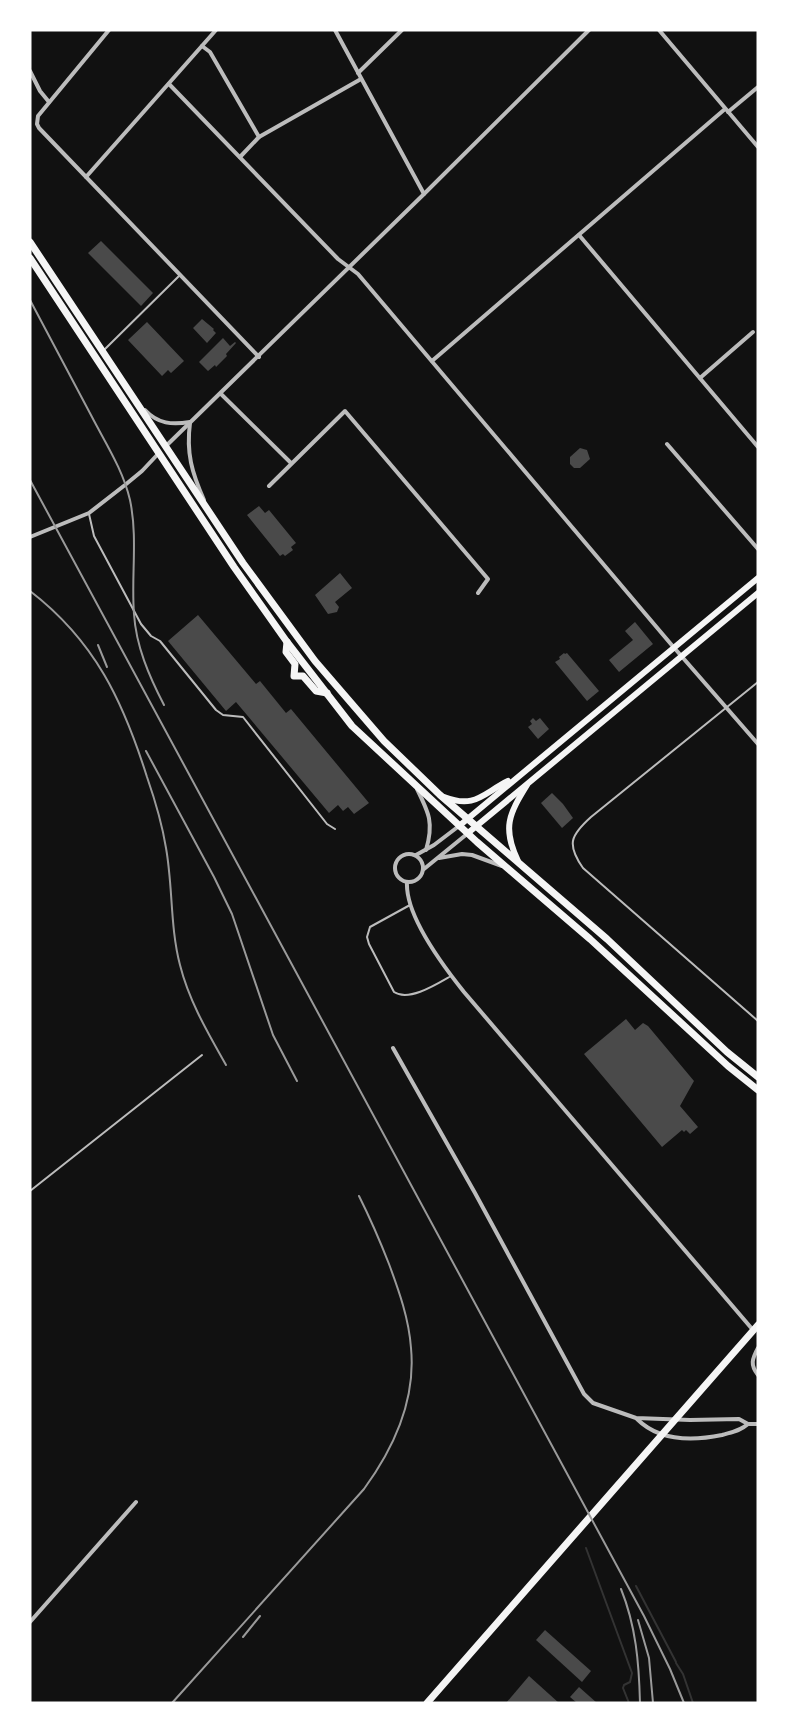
<svg xmlns="http://www.w3.org/2000/svg" width="788" height="1733" viewBox="0 0 788 1733" font-family="'Times New Roman',serif">
<style>
.lines{fill:none;stroke-linecap:round;stroke-linejoin:round}
.stream{stroke:#333;stroke-width:2}
.building{fill:#4a4a4a}
.service{stroke:#bcbcbc;stroke-width:2}
.minor{stroke:#bcbcbc;stroke-width:4}
.secondary{stroke:#f5f5f5;stroke-width:6}
.primary{stroke:#f5f5f5;stroke-width:7}
.rail{stroke:#9a9a9a;stroke-width:2}
</style>
<rect width="100%" height="100%" fill="#111"/>
<g class="lines">
<g class="stream">
<polyline points="586,1548 632,1673 630,1682 624,1685 623,1688 629,1703"/>
<polyline points="636,1586 676,1662"/>
<polyline points="676,1663 683,1674 693,1703"/>
</g>
</g>
<g class="building">
<polygon points="101,241 153,293 141,306 88,253"/>
<polygon points="202,319 214,329 213,330 216,333 207,343 193,328"/>
<polygon points="147,322 184,361 171,373 168,370 162,376 128,340"/>
<polygon points="223,338 230,346 235,342 236,343 226,354 227,356 216,367 215,365 208,371 199,362"/>
<polygon points="580,448 587,450 590,459 580,468 574,468 570,464 570,457"/>
<polygon points="259,506 265,513 269,510 296,543 291,547 293,550 285,556 283,554 280,556 247,515"/>
<polygon points="340,573 352,588 335,602 339,607 337,612 328,614 315,595"/>
<polygon points="198,615 256,684 260,681 286,713 291,709 369,803 354,814 348,807 343,811 338,805 329,813 236,702 226,711 168,641"/>
<polygon points="635,622 653,644 619,672 609,660 633,640 625,631"/>
<polygon points="564,653 565,654 567,653 599,691 587,701 555,662 560,659 559,657"/>
<polygon points="533,718 536,721 540,718 549,729 538,739 528,727 532,724 530,721"/>
<polygon points="552,793 563,804 573,818 562,828 541,803"/>
<polygon points="626,1019 635,1030 643,1023 648,1026 694,1081 680,1106 698,1127 690,1134 686,1130 684,1132 682,1130 662,1147 584,1054"/>
<polygon points="545,1630 591,1671 582,1682 536,1640"/>
<polygon points="529,1676 559,1703 506,1703"/>
<polygon points="579,1687 597,1703 577,1703 570,1697"/>
</g>
<g class="lines">
<g class="service">
<polyline points="103,351 180,275"/>
<polyline points="89,514 94,536 141,624 151,636 160,641 216,710 223,715 243,717 327,824 335,829"/>
<path d="M 758,682 L 591,817 C 571,835 566,844 583,868 L 758,1021"/>
<path d="M 410,905 L 370,927 L 367,937 L 369,944 L 394,992 C 409,1002 437,984 451,976"/>
<polyline points="30,1191 202,1055"/>
</g>
<g class="minor">
<polyline points="109,30 38,116 37,124 39,128 259,357"/>
<polyline points="335,30 424,194"/>
<polyline points="659,30 758,147"/>
<polyline points="202,46 210,52 259,137"/>
<polyline points="30,71 40,91 49,102"/>
<polyline points="358,73 402,30"/>
<polyline points="169,84 338,259 358,274 670,643 758,744"/>
<polyline points="728,112 758,87"/>
<polyline points="240,157 259,137 361,79"/>
<polyline points="86,177 216,30"/>
<polyline points="579,235 758,447"/>
<polyline points="432,361 725,109"/>
<polyline points="700,378 753,332"/>
<polyline points="221,394 291,463"/>
<path d="M 145,410 C 158,424 172,425 190,422"/>
<path d="M 190,423 C 186,453 192,473 204,500"/>
<polyline points="667,444 758,549"/>
<polyline points="166,446 424,194 589,30"/>
<polyline points="269,486 345,411 488,579 478,593"/>
<polyline points="30,537 89,513 125,485 142,471 158,454"/>
<path d="M 417,789 C 429,813 434,823 426,850"/>
<circle cx="409" cy="868" r="14"/>
<polyline points="416,855 434,845 459,826"/>
<polyline points="439,858 462,854 472,855 502,866"/>
<polyline points="424,869 467,834"/>
<path d="M 407,882 C 405,915 444,967 464,992 L 753,1330"/>
<polyline points="393,1048 475,1193 584,1394 593,1403 636,1418 690,1420 739,1419 748,1424 758,1424"/>
<path d="M 758,1348 C 752,1359 750,1365 758,1375"/>
<path d="M 637,1419 C 660,1442 693,1441 722,1435 C 732,1432 740,1431 748,1424"/>
<polyline points="30,1622 136,1502"/>
</g>
<g class="secondary">
<path d="M 444,797 C 475,809 482,794 508,781"/>
<polyline points="459,826 758,578"/>
<polyline points="468,833 758,593"/>
<path d="M 518,861 C 502,828 509,814 527,785"/>
</g>
<g class="primary">
<polyline points="30,242 243,563 315,661 384,741 440,795 607,939 727,1052 758,1077"/>
<polyline points="30,258 234,567 287,642 352,726 477,842 590,939 728,1066 758,1090"/>
<polyline points="287,642 286,652 295,664 294,676 303,676 316,691 327,693"/>
<polyline points="427,1703 758,1325"/>
</g>
<g class="rail">
<path d="M 30,300 C 51,339 71,378 92,417 C 106,444 123,470 130,500 C 138,538 131,576 134,614 C 136,646 149,676 164,705"/>
<polyline points="30,480 644,1616 670,1669 684,1703"/>
<path d="M 30,591 C 95,641 123,701 147,777 C 155,800 162,823 166,848 C 173,887 170,927 180,965 C 189,1001 208,1033 226,1065"/>
<polyline points="98,645 107,667"/>
<polyline points="146,751 214,877 232,914 273,1035 297,1081"/>
<path d="M 621,1589 C 636,1626 639,1663 640,1703"/>
<polyline points="638,1620 649,1658 653,1703"/>
<polyline points="243,1637 260,1616"/>
<path d="M 172,1703 L 364,1489 C 394,1448 416,1400 411,1348 C 409,1319 399,1291 389,1264 C 380,1241 370,1218 359,1196"/>
</g>
</g>
<rect width="788" height="1733" fill="none" stroke="#ffffff" stroke-width="63"/>
</svg>
